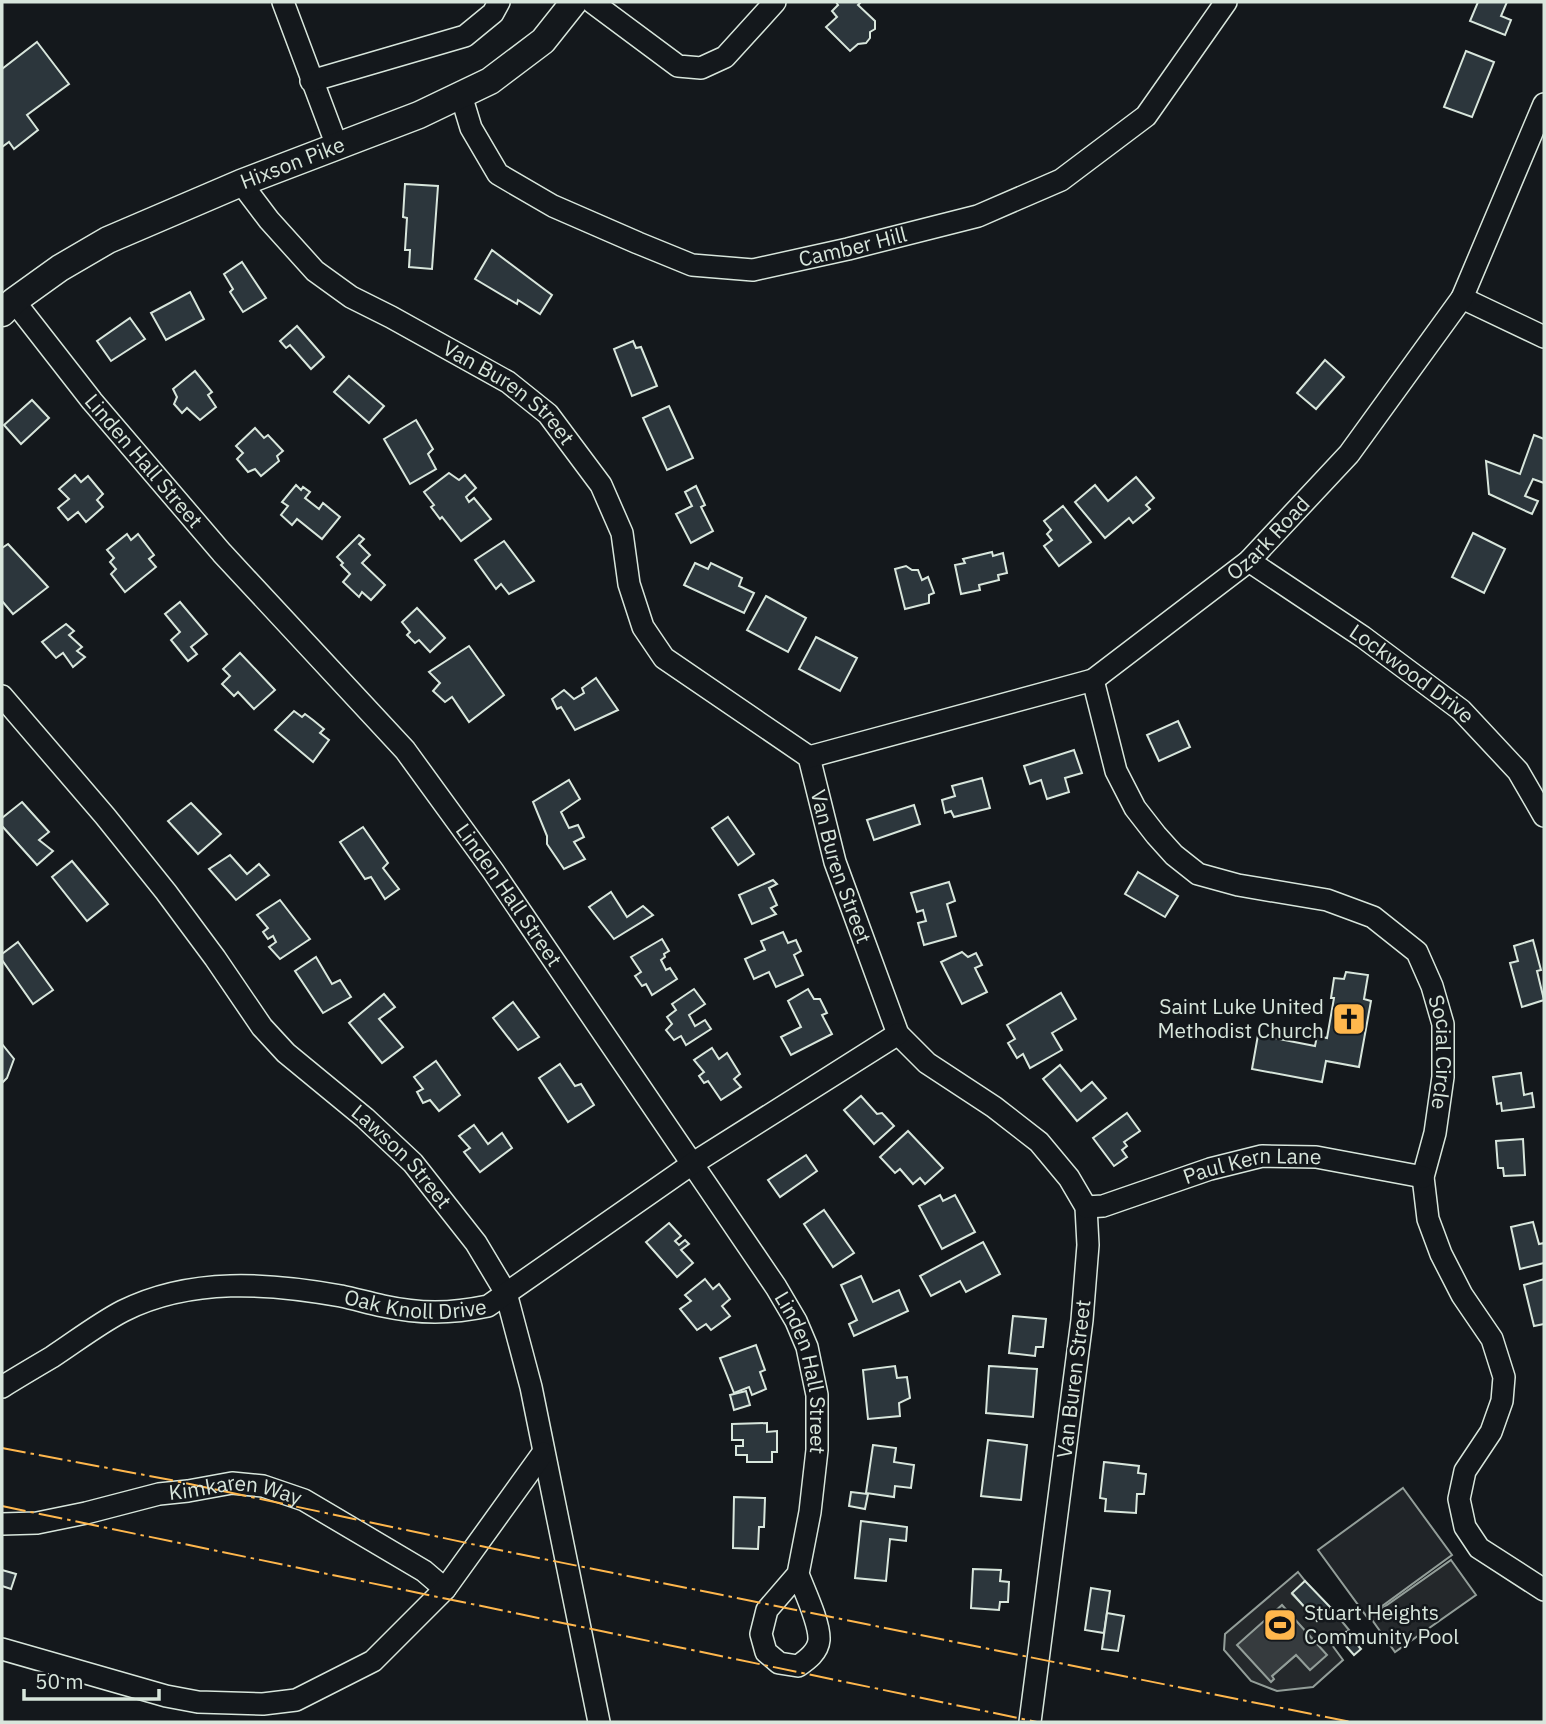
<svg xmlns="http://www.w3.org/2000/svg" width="1546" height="1724" viewBox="0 0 1546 1724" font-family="'IBM Plex Sans',sans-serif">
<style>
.green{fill:#202428;stroke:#939e99;stroke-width:2}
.parking{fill:#24282b;stroke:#939e99;stroke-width:2;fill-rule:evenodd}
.water{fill:#363b3e;stroke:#939e99;stroke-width:2}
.building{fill:#2c363c;stroke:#d8e6dc;stroke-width:2}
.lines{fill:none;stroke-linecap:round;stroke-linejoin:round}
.minor-casing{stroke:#d8e6dc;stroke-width:24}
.major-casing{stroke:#d8e6dc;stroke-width:29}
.minor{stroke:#14181c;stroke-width:21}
.major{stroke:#14181c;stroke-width:26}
.power{stroke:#ffb74d;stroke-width:2;stroke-dasharray:24 5 3.5 5;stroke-linecap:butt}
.labels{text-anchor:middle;stroke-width:5;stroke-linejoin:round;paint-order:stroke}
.street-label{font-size:21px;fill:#d8e6dc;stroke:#14181c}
.poi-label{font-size:21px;fill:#d8e6dc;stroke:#14181c;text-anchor:end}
</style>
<rect width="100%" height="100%" fill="#14181c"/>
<polygon class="green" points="1403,1488 1452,1555 1367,1617 1318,1550"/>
<g class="parking">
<polygon points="1451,1560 1476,1595 1395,1652 1370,1617"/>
<path d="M 1298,1572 L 1305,1581 L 1292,1594 L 1317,1620 L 1331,1608 L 1349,1630 L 1332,1645 L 1343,1660 L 1313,1687 L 1277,1691 L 1251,1681 L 1224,1650 L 1225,1634 ZM 1282,1605 L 1296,1655 L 1272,1676 Z"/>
</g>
<polygon class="water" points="1282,1605 1327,1655 1310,1670 1296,1655 1272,1676 1274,1679 1271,1682 1237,1645"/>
<g class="building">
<polygon points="836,2 861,2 858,5 875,21 875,29 870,32 870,38 866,43 858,44 850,51 826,27 837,17 832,11 838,5"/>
<polygon points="1478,2 1507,2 1501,16 1511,20 1505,35 1470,21"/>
<polygon points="37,42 69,84 27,115 38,130 14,149 9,142 2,147 2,69"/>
<polygon points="1466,51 1494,62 1472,117 1444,107"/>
<polygon points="405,184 438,186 432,269 409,267 410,250 405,250 407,218 403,217"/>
<polygon points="492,250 552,295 540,314 518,300 517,304 475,279"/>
<polygon points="242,262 266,298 243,312 230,292 233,289 224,274"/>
<polygon points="190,292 204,319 166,340 151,313"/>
<polygon points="130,318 145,339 111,361 97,341"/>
<polygon points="297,326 324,357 311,369 290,345 286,348 280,341"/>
<polygon points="633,341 636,348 641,347 657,386 632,396 614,349"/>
<polygon points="1325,360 1344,377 1316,409 1297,393"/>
<polygon points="195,371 212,392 208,395 216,407 200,420 187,408 182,413 174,404 177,397 173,389"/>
<polygon points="349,376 384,406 369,423 334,392"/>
<polygon points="32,400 49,418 21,444 4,425"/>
<polygon points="669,406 693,458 667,470 643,418"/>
<polygon points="416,420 433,449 428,454 436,469 410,484 384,439"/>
<polygon points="255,428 264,438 268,435 283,451 277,456 279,461 261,476 255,469 248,472 237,459 243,453 236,446"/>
<polygon points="1534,435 1544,439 1544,483 1533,479 1525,496 1538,501 1532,514 1489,494 1486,461 1520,474"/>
<polygon points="449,473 459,480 465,475 476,488 466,497 469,502 474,498 491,519 461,541 442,517 440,519 431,507 434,505 424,492"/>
<polygon points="75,475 81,482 88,476 103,494 97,500 103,507 86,522 78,512 68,520 58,508 69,499 59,489"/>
<polygon points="1136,477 1154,498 1146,505 1150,509 1133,523 1129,518 1105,538 1075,502 1095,485 1108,501"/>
<polygon points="296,485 301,490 303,487 310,492 305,498 319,509 323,503 340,517 322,539 297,519 292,525 281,515 288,506 282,502"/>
<polygon points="696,486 705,505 701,507 713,531 691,543 676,514 692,506 685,492"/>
<polygon points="1063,506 1091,542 1059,566 1044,546 1052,540 1047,534 1051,530 1044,521"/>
<polygon points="1473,533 1505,549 1484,593 1452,577"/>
<polygon points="127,534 131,540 138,534 154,555 149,559 156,567 125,592 111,574 116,569 110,562 114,558 107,550"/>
<polygon points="359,535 364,539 359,544 370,555 362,563 385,585 371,600 362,592 359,597 343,582 350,574 341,565 343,563 337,557"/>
<polygon points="504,541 534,581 509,594 501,584 496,589 475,560"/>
<polygon points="8,544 48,587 13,614 2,601 2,548"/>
<polygon points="992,552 993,556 1003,553 1007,573 998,575 999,580 979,585 980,590 961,594 955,565 965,563 963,559"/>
<polygon points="695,563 708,569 711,563 742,578 739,586 754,593 744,613 684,585"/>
<polygon points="906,566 912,570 918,570 922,580 928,577 934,593 929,595 929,603 905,609 895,569"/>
<polygon points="766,596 806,618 788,652 747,630"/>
<polygon points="180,602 207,634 191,647 197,654 188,661 171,640 180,632 165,614"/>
<polygon points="417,608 445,638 430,652 419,640 415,643 407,635 410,632 402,622"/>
<polygon points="66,624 74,631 69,635 82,647 77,651 85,657 73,667 63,653 56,658 42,642"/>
<polygon points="816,637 857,658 840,691 799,669"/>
<polygon points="469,646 504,695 469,722 452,697 445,702 433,691 440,683 429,672"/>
<polygon points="240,653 275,690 254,709 238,692 234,696 222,684 230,676 223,669"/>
<polygon points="596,678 618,710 575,730 561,707 557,709 552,699 564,690 574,699 584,693 582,688"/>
<polygon points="294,711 302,717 305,714 313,720 324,729 320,733 329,740 313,762 275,730"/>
<polygon points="1178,721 1190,747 1159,761 1147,735"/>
<polygon points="1074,750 1082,773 1065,778 1069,792 1047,799 1041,780 1030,784 1024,766"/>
<polygon points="982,778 990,808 954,817 951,811 945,813 942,800 955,796 952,786"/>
<polygon points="569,780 580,799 561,812 569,828 578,825 584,837 574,842 585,859 564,869 547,844 547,836 533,802"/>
<polygon points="22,802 49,832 39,840 53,851 37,865 2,826 2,818"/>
<polygon points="191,803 221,834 198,854 168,821"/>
<polygon points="914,805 920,824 874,840 867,820"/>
<polygon points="728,817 754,854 738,865 712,828"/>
<polygon points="363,827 388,863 383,868 399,889 385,899 371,877 365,879 340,842"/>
<polygon points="230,855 247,874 259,864 269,875 236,900 209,869"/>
<polygon points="72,861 108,904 87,921 52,877"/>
<polygon points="1138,872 1178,896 1165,917 1125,894"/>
<polygon points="773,880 777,884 769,888 777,905 771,908 776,914 752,924 739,895"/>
<polygon points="949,882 955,901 947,904 956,936 924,945 918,923 926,921 923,910 917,912 911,893"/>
<polygon points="611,892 627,917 643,906 653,915 614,939 589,907"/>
<polygon points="280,900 310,939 280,959 269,947 276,942 273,936 268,939 263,932 268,928 257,915"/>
<polygon points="783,932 788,943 796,940 801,951 794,955 803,975 776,987 769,972 754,979 745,959 765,950 761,941"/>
<polygon points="662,939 669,951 664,954 665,957 661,960 666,970 670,968 677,979 652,995 646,984 642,986 635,976 641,972 631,957"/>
<polygon points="1533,940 1541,970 1537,971 1544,1000 1522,1007 1510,963 1518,961 1514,946"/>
<polygon points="18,942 53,990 33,1004 2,960 2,954"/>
<polygon points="962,952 968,957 976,953 982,965 975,968 987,992 962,1004 941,962"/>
<polygon points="316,957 332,984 340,980 351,997 323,1013 295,971"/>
<polygon points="1346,972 1368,975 1364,999 1371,1001 1359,1067 1326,1061 1322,1082 1252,1069 1258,1035 1315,1046 1317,1036 1327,1038 1334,998 1331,998 1334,978 1344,979"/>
<polygon points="694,989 705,1004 689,1015 695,1026 705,1020 711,1029 686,1045 681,1036 674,1040 666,1030 672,1024 667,1017 676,1010 672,1004"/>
<polygon points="808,989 814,999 820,999 827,1013 822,1015 832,1034 791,1055 781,1037 801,1027 788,1001"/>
<polygon points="1061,993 1076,1019 1052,1033 1062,1050 1030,1068 1023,1054 1017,1058 1008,1043 1015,1039 1007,1025"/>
<polygon points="384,994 395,1007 379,1019 403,1047 382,1063 349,1023"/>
<polygon points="513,1002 539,1037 518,1050 493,1018"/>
<polygon points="2,1044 14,1059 7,1078 2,1083"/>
<polygon points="712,1048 719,1059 727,1053 740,1074 734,1079 741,1087 721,1100 708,1081 704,1083 699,1076 704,1072 694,1060"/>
<polygon points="436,1061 460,1095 439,1111 430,1100 423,1103 417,1092 423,1089 414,1077"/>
<polygon points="560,1064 575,1086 581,1084 594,1105 568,1122 539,1078"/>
<polygon points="1060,1065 1081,1091 1092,1082 1106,1098 1077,1121 1043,1079"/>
<polygon points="1521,1073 1524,1095 1532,1093 1534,1107 1502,1111 1501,1103 1497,1104 1493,1077"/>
<polygon points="861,1096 877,1114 882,1113 894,1126 874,1144 844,1110"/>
<polygon points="1127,1113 1140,1131 1124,1142 1127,1146 1122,1150 1127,1157 1114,1166 1093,1138"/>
<polygon points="474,1125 488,1144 502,1133 512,1148 480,1172 464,1152 470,1148 459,1136"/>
<polygon points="908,1131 943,1168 925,1184 920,1178 913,1184 900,1169 895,1173 880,1157"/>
<polygon points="1523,1139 1525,1175 1504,1176 1503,1168 1498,1168 1496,1141"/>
<polygon points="806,1155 817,1171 780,1197 768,1180"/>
<polygon points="940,1195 943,1201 955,1195 975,1232 942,1249 919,1206"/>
<polygon points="824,1210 854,1253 833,1267 804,1224"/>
<polygon points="1533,1222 1539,1244 1544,1243 1544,1263 1520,1269 1511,1227"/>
<polygon points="669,1223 681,1236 675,1241 679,1245 685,1240 689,1244 681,1250 693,1263 677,1277 646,1242"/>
<polygon points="983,1242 1000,1274 966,1292 960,1281 931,1296 920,1276"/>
<polygon points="861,1276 873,1302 899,1290 908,1311 854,1336 849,1324 857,1320 841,1285"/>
<polygon points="705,1279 713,1289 719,1284 730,1299 722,1306 730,1316 711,1330 706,1324 697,1330 680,1309 691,1301 685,1295"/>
<polygon points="1544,1279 1544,1324 1534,1326 1524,1285"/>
<polygon points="1013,1316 1046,1319 1043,1347 1036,1347 1035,1356 1009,1353"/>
<polygon points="756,1345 765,1370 760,1372 766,1389 752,1395 749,1387 734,1393 720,1358"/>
<polygon points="895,1366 897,1378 907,1377 910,1398 899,1403 900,1416 868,1419 863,1370"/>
<polygon points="989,1366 1037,1369 1033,1417 986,1413"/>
<polygon points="746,1391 750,1405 734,1410 730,1395"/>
<polygon points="767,1423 767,1432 777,1431 777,1452 772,1452 772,1462 747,1462 747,1455 736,1455 736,1446 743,1446 743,1440 732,1440 732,1424"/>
<polygon points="988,1440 1027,1445 1021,1500 981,1496"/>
<polygon points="873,1445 896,1448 894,1462 914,1465 911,1488 895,1486 894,1497 866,1493"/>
<polygon points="1104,1462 1139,1466 1138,1473 1146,1474 1144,1494 1137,1494 1136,1513 1105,1511 1106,1499 1100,1498"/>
<polygon points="851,1492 868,1494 865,1509 849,1506"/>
<polygon points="734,1497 765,1498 764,1527 759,1527 758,1549 733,1548"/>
<polygon points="861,1521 907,1527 906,1541 890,1539 886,1581 855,1578"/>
<polygon points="973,1569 1001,1570 1000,1581 1009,1582 1008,1602 1000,1602 999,1610 971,1608"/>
<polygon points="2,1570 16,1574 11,1589 2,1586"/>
<polygon points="1305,1581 1331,1608 1317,1621 1292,1593"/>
<polygon points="1091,1588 1110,1591 1104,1633 1085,1630"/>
<polygon points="1107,1613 1124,1616 1118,1651 1102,1649"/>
<polygon points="1346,1632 1361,1649 1354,1655 1339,1638"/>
</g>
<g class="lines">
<defs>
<g id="minor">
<polyline points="283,2 337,146"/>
<polyline points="592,2 678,66 701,68 725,57 775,2"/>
<polyline points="311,81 465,36 493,13 499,2"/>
<path id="s1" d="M 461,95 L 471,128 L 498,174 L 553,206 L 638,243 L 692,265 L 753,270 L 848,249 L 978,216 L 1061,180 L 1146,116 L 1226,2"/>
<path id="s2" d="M 241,183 L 269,220 L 315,271 L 351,297 L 391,317 L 508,382 L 548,414 L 601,485 L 622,533 L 629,584 L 643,627 L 664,658 L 809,757 L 835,862 L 898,1034 L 927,1063 L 994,1107 L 1039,1142 L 1069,1178 L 1086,1207 L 1088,1245 L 1082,1320 L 1030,1722"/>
<polyline points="1462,298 1544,337"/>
<path id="s3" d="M 14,301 L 92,401 L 222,553 L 405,750 L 493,871 L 776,1287 L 796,1321 L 807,1347 L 817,1395 L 817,1450 L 810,1512 L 798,1574 L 767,1610 L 761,1634 L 766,1652 L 779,1663 L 798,1666 C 807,1660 818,1652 819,1640 C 820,1623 804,1590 798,1574"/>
<path id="s4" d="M 1249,561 L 1363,637 L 1461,710 L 1518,771 L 1544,816"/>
<path id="s5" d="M 1093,680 L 1116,771 L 1135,808 L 1156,835 L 1174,855 L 1198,874 L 1238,885 L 1327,900 L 1373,917 L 1417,952 L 1432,986 L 1443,1024 L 1443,1077 L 1435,1133 L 1423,1177 L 1428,1219 L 1441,1254 L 1462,1295 L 1492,1339 L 1504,1377 L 1502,1401 L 1491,1432 L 1465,1471 L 1459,1499 L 1465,1527 L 1479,1548 L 1544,1590"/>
<path id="s6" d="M 2,696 L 105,816 L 166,892 L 215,958 L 262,1027 L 286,1053 L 365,1118 L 413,1163 L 476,1243 L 506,1293 L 531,1387 L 599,1722"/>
<path id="s7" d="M 809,757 L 1093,680 L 1249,561 L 1349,454 L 1462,298 L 1544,104"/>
<path id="s8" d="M 1086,1207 L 1103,1206 L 1210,1169 L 1262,1156 L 1316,1157 L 1423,1177"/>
<path id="s9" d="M 2,1387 C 18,1377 35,1367 52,1357 C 75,1342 98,1324 123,1311 C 191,1277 269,1283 341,1296 C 355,1299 369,1303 383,1306 C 420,1314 450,1314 488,1306 L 692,1164 L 898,1034"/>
<path id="s10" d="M 2,1524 L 37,1523 L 86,1513 L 159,1494 L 188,1491 L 232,1483 L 263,1486 L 304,1500 L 424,1571 L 445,1589"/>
<polyline points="2,1649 166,1696 198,1702 263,1704 296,1700 373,1661 445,1589 543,1453"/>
</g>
<g id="major">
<path id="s11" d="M 2,313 L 14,301 L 60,268 L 108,240 L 241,183 L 419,115 L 490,81 L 543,41 L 574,2"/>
</g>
</defs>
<use href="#minor" class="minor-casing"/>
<use href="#major" class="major-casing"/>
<use href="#minor" class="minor"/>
<use href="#major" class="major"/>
<g class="power">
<polyline points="2,1448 171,1480 514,1553 1351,1722"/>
<polyline points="2,1506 1037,1722"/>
</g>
</g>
<defs>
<symbol id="church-square" viewBox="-11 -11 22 22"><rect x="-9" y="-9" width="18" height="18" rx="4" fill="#ffb74d" stroke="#14181c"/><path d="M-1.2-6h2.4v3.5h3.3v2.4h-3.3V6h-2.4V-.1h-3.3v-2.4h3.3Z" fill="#111"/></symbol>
<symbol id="stadium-square" viewBox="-11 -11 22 22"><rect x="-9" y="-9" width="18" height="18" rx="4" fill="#ffb74d" stroke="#14181c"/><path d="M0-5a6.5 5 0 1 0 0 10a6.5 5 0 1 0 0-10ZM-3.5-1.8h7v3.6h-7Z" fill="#111"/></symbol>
</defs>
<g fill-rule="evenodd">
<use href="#church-square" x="1330" y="1000" width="38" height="38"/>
<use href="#stadium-square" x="1261" y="1606" width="38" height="38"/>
</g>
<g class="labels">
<g class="street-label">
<text dy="7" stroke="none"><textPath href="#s11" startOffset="329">Hixson Pike</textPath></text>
<text dy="7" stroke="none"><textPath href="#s1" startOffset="466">Camber Hill</textPath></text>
<text dy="7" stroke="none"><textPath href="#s2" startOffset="345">Van Buren Street</textPath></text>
<text dy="7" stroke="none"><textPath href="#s3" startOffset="206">Linden Hall Street</textPath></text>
<text dy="7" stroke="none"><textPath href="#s7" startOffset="520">Ozark Road</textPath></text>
<text dy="7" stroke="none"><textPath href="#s4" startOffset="198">Lockwood Drive</textPath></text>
<text dy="7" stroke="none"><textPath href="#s2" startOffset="954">Van Buren Street</textPath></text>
<text dy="7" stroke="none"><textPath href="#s3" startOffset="774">Linden Hall Street</textPath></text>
<text dy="7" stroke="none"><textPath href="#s5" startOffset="569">Social Circle</textPath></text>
<text dy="7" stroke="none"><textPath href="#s6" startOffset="612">Lawson Street</textPath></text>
<text dy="7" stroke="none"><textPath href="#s8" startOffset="173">Paul Kern Lane</textPath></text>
<text dy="7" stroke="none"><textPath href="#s9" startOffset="441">Oak Knoll Drive</textPath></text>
<text dy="7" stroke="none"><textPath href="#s3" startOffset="1340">Linden Hall Street</textPath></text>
<text transform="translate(1074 1379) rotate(-83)" y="7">Van Buren Street</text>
<text dy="7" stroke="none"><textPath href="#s10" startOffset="238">Kimkaren Way</textPath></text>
</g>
<g class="poi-label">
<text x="1324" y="1014">Saint Luke United<tspan x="1324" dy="24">Methodist Church</tspan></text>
<text x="1304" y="1620" text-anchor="start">Stuart Heights<tspan x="1304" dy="24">Community Pool</tspan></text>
</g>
</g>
<rect width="1546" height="1724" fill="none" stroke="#d8e6dc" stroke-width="7"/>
<path d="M24 1689v10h135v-10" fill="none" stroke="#d8e6dc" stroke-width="3.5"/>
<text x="35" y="1689" font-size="21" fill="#d8e6dc" stroke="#14181c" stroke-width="5" paint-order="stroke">50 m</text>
</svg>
